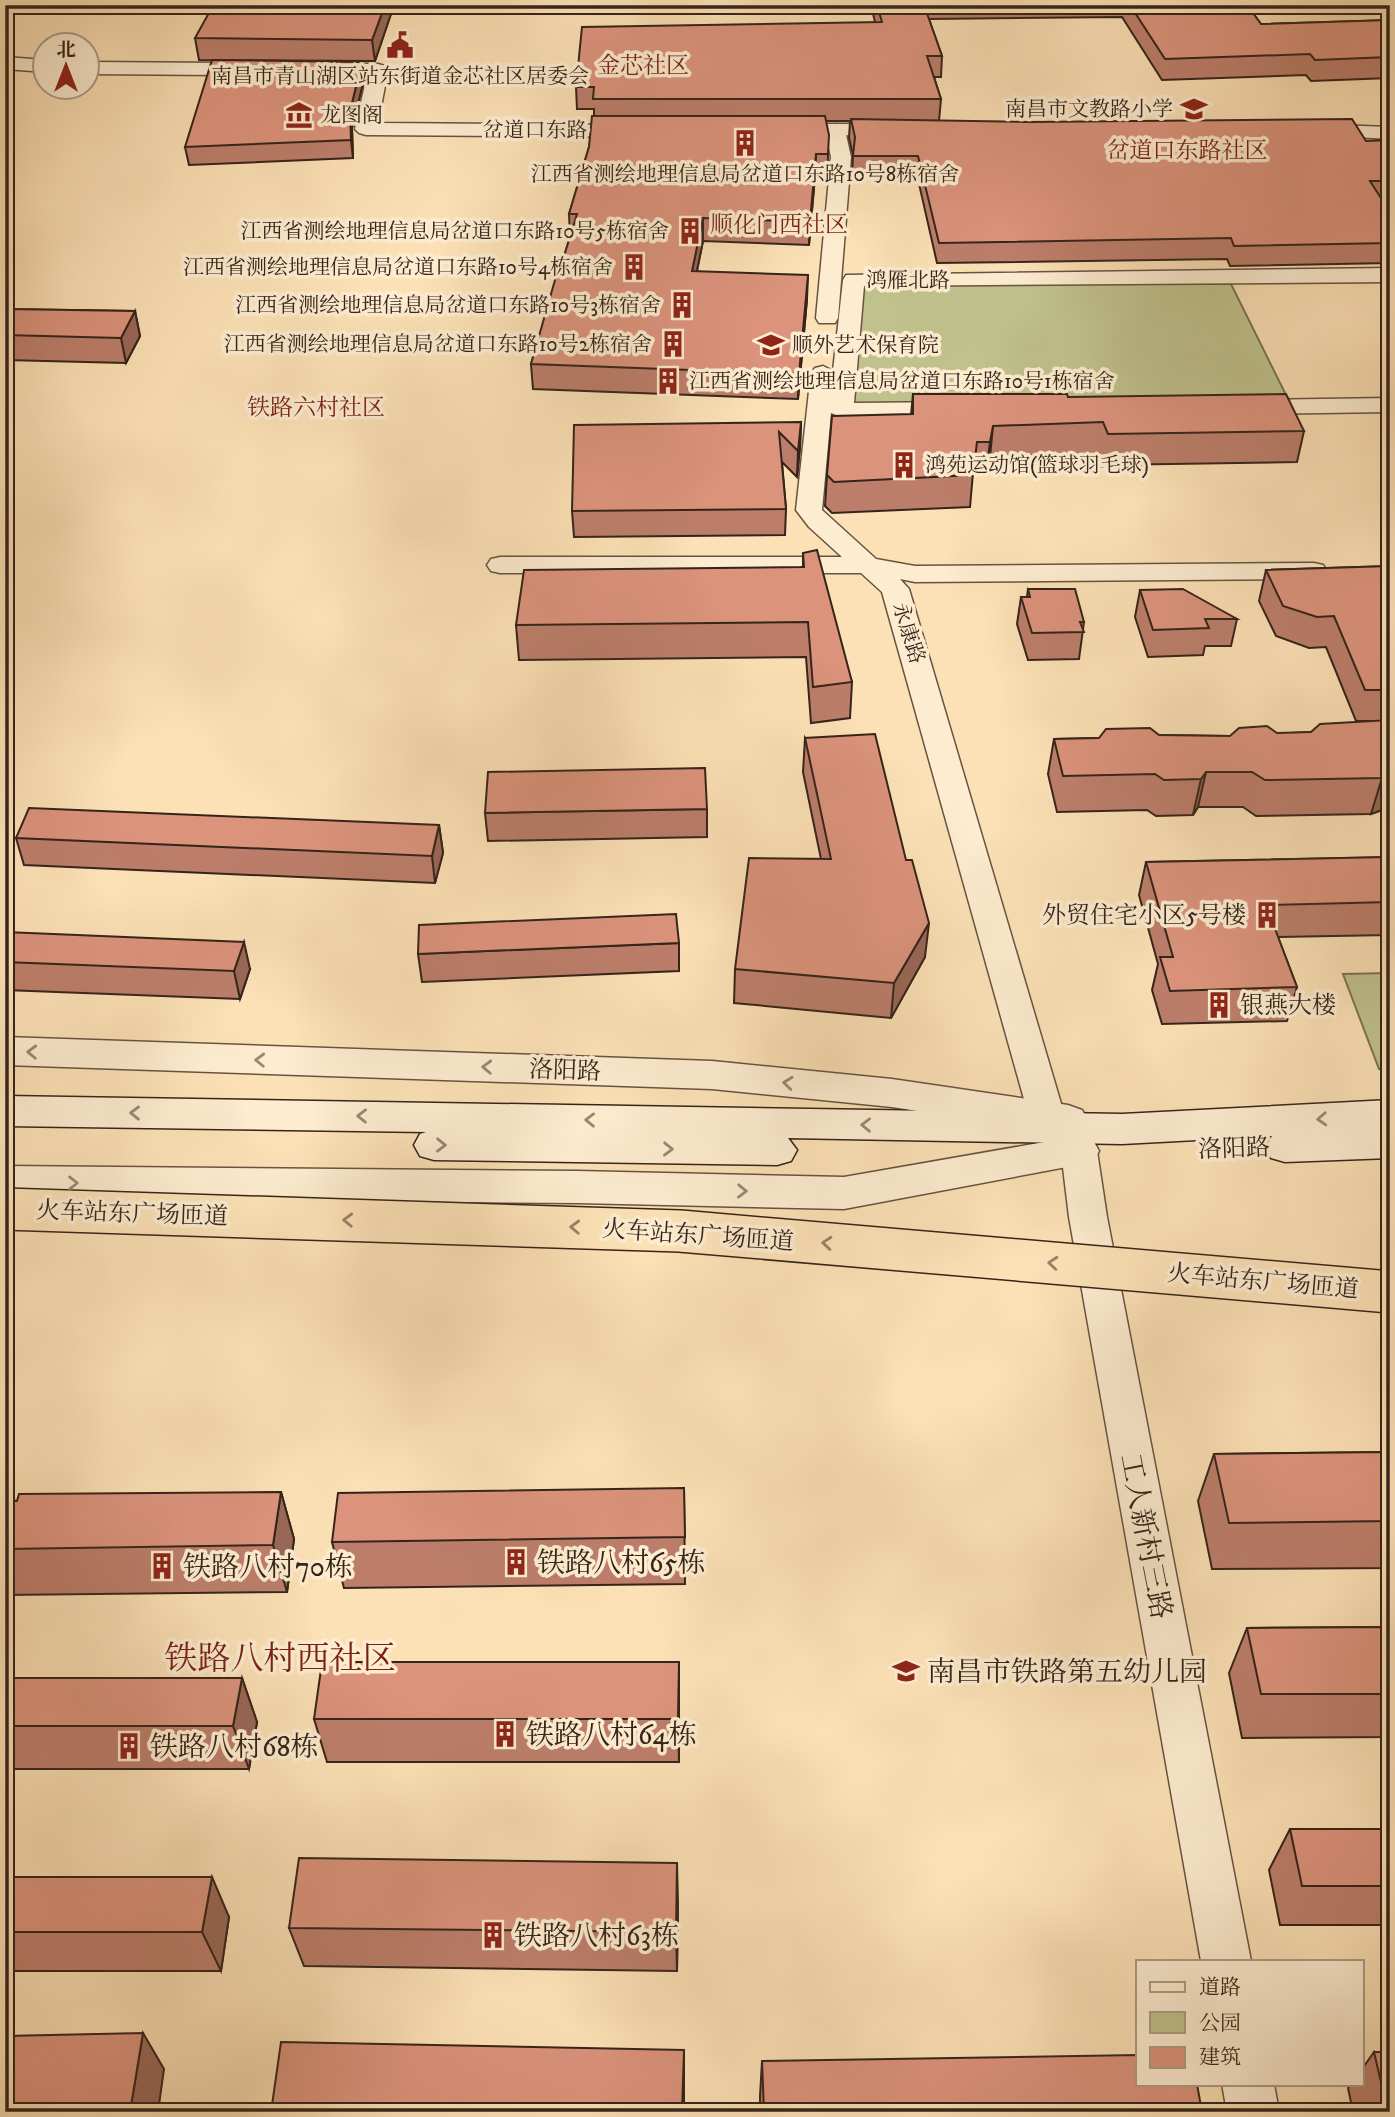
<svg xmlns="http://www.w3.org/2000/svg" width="1395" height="2117" viewBox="0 0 1395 2117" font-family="'IM FELL DW Pica','Noto Serif SC',serif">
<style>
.green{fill:#c0c28d;stroke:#7a7354;stroke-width:2}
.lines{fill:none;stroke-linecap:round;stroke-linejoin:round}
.minor-casing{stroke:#675341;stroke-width:3}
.tertiary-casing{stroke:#675341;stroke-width:3}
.secondary-casing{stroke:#35241a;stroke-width:3}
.minor{fill:#fdecd0;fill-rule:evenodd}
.tertiary{fill:#fdecd0;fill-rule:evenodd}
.secondary{fill:#fdecd0;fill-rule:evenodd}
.trunk-bridge-casing{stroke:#35241a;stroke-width:44;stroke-linecap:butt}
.trunk-bridge{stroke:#fce1b6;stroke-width:41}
.wall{fill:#bc7e6b;stroke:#35241a;stroke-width:2}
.shaded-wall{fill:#996757;stroke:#35241a;stroke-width:2}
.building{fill:#db937c;stroke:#35241a;stroke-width:2}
.oneway{stroke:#998875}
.oneway2{stroke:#988268}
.labels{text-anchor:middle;stroke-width:7;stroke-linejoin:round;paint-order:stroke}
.far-poi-label{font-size:21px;fill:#35241a;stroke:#fdecd0;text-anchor:end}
.far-street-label{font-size:21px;fill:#35241a;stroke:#fdecd0}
.far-quarter-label{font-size:23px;fill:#7a1f14;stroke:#fdecd0}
.poi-label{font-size:24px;fill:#35241a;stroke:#fdecd0;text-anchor:end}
.street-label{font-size:24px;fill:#35241a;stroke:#fdecd0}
.near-street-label{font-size:28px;fill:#35241a;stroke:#fdecd0}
.near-poi-label{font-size:28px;fill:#35241a;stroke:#fdecd0;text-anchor:start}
.near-quarter-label{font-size:33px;fill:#7a1f14;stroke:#fdecd0}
</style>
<rect width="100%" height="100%" fill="#fce1b6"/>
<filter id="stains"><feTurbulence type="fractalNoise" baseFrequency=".00286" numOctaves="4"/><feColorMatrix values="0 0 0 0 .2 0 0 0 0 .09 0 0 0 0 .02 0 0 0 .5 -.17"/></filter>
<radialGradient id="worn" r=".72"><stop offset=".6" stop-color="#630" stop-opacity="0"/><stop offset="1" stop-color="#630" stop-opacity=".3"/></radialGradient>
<g class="green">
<polygon points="863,284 1231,284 1289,401 852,406"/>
<polygon points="1390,973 1390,1069 1379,1069 1343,974"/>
</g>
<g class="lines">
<defs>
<g id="minor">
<polygon points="835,124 845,130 851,157 838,318 835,323 819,323 816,318 831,157 825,130"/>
<polygon points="1390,268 1390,282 864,286 854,403 958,402 966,404 970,409 966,414 958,416 841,417 831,413 822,510 876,559 915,566 1314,563 1323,565 1327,571 1323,577 1314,579 915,582 900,579 909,589 1065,1117 1060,1126 1047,1130 1034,1126 1029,1117 882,592 861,573 500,573 491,571 487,565 491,559 500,557 842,557 809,527 796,510 811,373 815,368 823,366 833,371 843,280 846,275"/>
<polygon points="1390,398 1390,412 1245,414 1237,412 1233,407 1237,402 1245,400"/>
<polygon points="1079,1137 1092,1141 1097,1151 1107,1217 1251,1961 1201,1961 1069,1217 1061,1151 1066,1141"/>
<polygon points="1222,2084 1274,2084 1279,2112 1227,2112"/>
</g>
<g id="tertiary">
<polygon points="5,57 46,60 46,72 5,69"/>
<polygon points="88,62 378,64 385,66 388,70 378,123 642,125 649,127 653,131 649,135 642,137 366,135 359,133 355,129 367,76 88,74"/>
<polygon points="776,124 901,124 908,126 912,130 908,134 901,136 769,134 765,130 769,126"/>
<polygon points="1308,124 1390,127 1390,139 1301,134 1297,130 1301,126"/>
<polygon points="5,1037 712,1061 892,1079 1068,1105 1082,1110 1088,1120 1082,1130 1068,1135 892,1107 712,1089 5,1065"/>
<polygon points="1079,1136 1093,1140 1099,1151 1093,1162 844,1209 577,1203 5,1198 5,1166 577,1171 844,1177"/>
</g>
<polygon id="secondary" points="5,1096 1122,1114 1390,1100 1390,1158 1285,1162 1271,1158 1265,1147 1272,1136 1122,1144 788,1138 797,1150 791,1161 777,1165 434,1160 420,1156 414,1145 420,1134 426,1132 5,1126"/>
</defs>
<use href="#minor" class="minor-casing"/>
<use href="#tertiary" class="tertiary-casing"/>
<use href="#secondary" class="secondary-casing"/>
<use href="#minor" class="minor"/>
<use href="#tertiary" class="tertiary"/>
<use href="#secondary" class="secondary"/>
<defs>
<polyline id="trunk-bridge" points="5,1209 680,1231 1390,1292"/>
</defs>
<use href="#trunk-bridge" class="trunk-bridge-casing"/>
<use href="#trunk-bridge" class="trunk-bridge"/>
</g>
<g class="wall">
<polygon points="394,5 375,61 199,60 195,38 250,11"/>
<polygon points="871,5 1247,5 1261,24 1390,20 1390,78 1311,81 1306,75 1162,80 1122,17 929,19 942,56 941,77 934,77 941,99 939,121 1366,141 1390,140 1390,201 1383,201 1388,209 1387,214 1390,218 1390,263 1230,266 1227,259 937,263 917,175 852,176 853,155 849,138 850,121 826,121 828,157 827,176 815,176 809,245 703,241 697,271 807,299 798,399 533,389 531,364 570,237 569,214 589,147 594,116 594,109 577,109 576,87 875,22"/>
<polygon points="362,62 364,79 352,128 353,158 189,165 185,147"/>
<polygon points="5,309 135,311 140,336 126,363 5,360"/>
<polygon points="913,394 1068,397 1304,431 1297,462 1103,465 1099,453 990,457 986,473 973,473 970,507 832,513 825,506 827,475 911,415"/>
<polygon points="801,422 800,447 797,477 782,462 786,509 785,535 574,537 572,511"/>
<polygon points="803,553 852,682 850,718 811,723 806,657 519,660 516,625 803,567"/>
<polygon points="1390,566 1390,807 1371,814 1256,816 1243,807 1198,807 1193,815 1156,816 1147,810 1057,812 1048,774 1054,739 1099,738 1159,735 1230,736 1311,732 1380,721 1356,721 1326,647 1309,648 1276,636 1259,601 1266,570"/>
<polygon points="1028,589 1084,622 1079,659 1028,660 1017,624 1021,597 1027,597"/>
<polygon points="1140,590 1237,619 1231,646 1205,646 1203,655 1148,657 1135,617"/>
<polygon points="805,738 925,957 891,1018 734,1003 735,969 821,859 803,772"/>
<polygon points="707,809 707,837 488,841 485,813"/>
<polygon points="439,825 443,853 435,883 24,865 16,838"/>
<polygon points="1390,857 1390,935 1278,937 1297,987 1287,1021 1162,1024 1152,990 1158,964 1139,895 1146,862"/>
<polygon points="5,932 250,969 240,999 5,990"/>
<polygon points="679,943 679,971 422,982 418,954"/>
<polygon points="1390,1452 1390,1568 1212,1569 1198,1501 1214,1454"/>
<polygon points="684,1488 685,1584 344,1588 332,1542"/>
<polygon points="281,1492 294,1539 287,1592 5,1595 5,1501"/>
<polygon points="1390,1627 1390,1737 1242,1738 1229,1673 1247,1628"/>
<polygon points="5,1678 242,1678 257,1722 249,1769 5,1769"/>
<polygon points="679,1707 679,1762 327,1762 314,1719"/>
<polygon points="1290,1829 1390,1829 1390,1925 1280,1925 1269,1870"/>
<polygon points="5,1877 229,1917 221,1971 5,1971"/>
<polygon points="678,1903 677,1971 304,1966 289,1928"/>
<polygon points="1374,2052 1390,2112 1353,2112 1348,2088 1351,2084 1362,2084 1362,2069"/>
<polygon points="762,2061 1202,2112 760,2112 760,2096"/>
</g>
<g class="shaded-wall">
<polygon points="385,5 394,5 375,61 372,40"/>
<polygon points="362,62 364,79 352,128 353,158 351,140 350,111"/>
<polygon points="816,154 815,176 809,245 810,222"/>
<polygon points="703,218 703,241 692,294 692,271"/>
<polygon points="808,275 807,299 798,399 799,374"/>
<polygon points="135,311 140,336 126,363 121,338"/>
<polygon points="801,422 800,447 797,477 798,451"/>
<polygon points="993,426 990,457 986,473 990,442"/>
<polygon points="1206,772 1198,807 1193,815 1201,779"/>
<polygon points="1390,775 1390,807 1371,814 1382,778"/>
<polygon points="439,825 443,853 435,883 432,856"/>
<polygon points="929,923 925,957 891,1018 894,983"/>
<polygon points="244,942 250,969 240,999 234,971"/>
<polygon points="281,1492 294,1539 287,1592 273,1545"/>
<polygon points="679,1662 679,1762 678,1719"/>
<polygon points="242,1678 257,1722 249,1769 233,1726"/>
<polygon points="677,1863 678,1903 677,1971 676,1932"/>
<polygon points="212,1877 229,1917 221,1971 202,1932"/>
<polygon points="143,2033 164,2069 158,2112 130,2112"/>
<polygon points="684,2050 684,2112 682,2112"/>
</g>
<g class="building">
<polygon points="253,5 385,5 372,40 195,38 210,11 250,11"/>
<polygon points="877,5 924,5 942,56 927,56 941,99 593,99 594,87 576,87 582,27 882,22"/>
<polygon points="1130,5 1247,5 1261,24 1390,20 1390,57 1315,60 1310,54 1165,59"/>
<polygon points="212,60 362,62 350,111 351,140 185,147"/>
<polygon points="592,116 825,116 829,135 828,154 816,154 810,222 703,218 692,271 808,275 799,374 531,364 559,266 561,266 577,214 569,214 589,147"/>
<polygon points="851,119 1029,122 1352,119 1366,141 1390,140 1390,181 1370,181 1388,209 1384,209 1390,218 1390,243 1234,246 1231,238 939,243 918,156 853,156 855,137"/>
<polygon points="5,309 135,311 121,338 5,335"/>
<polygon points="913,394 1067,394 1068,397 1286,394 1304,431 1108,434 1103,422 993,426 990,442 977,442 973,475 834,482 827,475 832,416 913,414"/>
<polygon points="801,422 798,451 779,432 786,509 572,511 574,425"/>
<polygon points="817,550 852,682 813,687 808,622 516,625 524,570 804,567 803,553"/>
<polygon points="1390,566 1390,690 1365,690 1334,616 1317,617 1283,606 1266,570"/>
<polygon points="1028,589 1075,589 1084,622 1080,622 1084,632 1032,633 1021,597 1030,597"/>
<polygon points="1183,589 1237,619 1205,619 1209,628 1153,630 1140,590"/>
<polygon points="1390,720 1390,775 1382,778 1265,780 1252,772 1206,772 1201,779 1164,780 1155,774 1063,776 1054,739 1099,738 1106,729 1150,728 1159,735 1230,736 1239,728 1267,726 1277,733 1311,732 1320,724"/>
<polygon points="875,734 906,860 912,860 929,923 894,983 735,969 749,858 831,859 805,738"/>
<polygon points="705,768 707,809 485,813 488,772"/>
<polygon points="29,808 439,825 432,856 16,838"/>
<polygon points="1390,857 1390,902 1266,905 1297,987 1170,991 1160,957 1173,957 1146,862"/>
<polygon points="676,914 679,943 418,954 419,925"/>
<polygon points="5,932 244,942 234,971 5,962"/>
<polygon points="1390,1452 1390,1521 1229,1523 1214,1454"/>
<polygon points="684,1488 685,1537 332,1542 338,1493"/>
<polygon points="281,1492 273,1545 5,1549 5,1501 17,1501 19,1494"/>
<polygon points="1390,1627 1390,1694 1261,1694 1247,1628"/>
<polygon points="322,1662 679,1662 678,1719 314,1719"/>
<polygon points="5,1678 242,1678 233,1726 5,1726"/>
<polygon points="1290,1829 1390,1829 1390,1886 1302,1886"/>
<polygon points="299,1858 677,1863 676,1932 289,1928"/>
<polygon points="5,1877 212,1877 202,1932 5,1932"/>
<polygon points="143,2033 130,2112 5,2112 5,2036"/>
<polygon points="281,2042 684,2050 682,2112 271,2112"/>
<polygon points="1374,2052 1390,2052 1390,2112 1388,2112"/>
<polygon points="1138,2055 1138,2084 1197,2084 1202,2112 764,2112 762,2061"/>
</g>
<defs><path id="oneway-chevron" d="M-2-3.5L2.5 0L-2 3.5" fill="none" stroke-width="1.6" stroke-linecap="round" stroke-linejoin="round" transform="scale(1.75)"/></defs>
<g class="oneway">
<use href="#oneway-chevron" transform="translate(32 1052) rotate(-178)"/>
<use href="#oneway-chevron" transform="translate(260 1060) rotate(-178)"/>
<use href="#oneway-chevron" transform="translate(487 1067) rotate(-178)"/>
<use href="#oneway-chevron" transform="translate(788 1083) rotate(-174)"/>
<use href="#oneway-chevron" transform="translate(135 1113) rotate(-179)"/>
<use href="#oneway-chevron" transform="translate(362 1116) rotate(-179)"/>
<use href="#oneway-chevron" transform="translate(1322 1119) rotate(177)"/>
<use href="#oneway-chevron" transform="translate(590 1120) rotate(-179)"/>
<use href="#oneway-chevron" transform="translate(866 1125) rotate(-179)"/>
<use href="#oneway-chevron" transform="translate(441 1145) rotate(1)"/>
<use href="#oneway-chevron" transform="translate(668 1149) rotate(1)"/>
<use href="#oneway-chevron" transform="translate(73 1183)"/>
<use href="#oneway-chevron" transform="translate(742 1191) rotate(1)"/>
</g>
<g class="oneway2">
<use href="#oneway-chevron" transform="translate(348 1220) rotate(-178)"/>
<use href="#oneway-chevron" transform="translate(575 1227) rotate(-178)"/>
<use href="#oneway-chevron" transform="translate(827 1243) rotate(-175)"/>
<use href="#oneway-chevron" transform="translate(1053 1263) rotate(-175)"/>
</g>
<defs>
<symbol id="civic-bare" viewBox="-9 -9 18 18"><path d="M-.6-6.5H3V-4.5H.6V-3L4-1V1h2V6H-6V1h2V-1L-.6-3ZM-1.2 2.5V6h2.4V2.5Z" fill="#8f2418" stroke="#fdecd0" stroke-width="2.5" paint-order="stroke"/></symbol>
<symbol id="school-bare" viewBox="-9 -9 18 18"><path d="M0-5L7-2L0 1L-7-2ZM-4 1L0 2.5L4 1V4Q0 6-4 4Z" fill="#8f2418" stroke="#fdecd0" stroke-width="2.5" paint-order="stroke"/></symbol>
<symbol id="museum-bare" viewBox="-9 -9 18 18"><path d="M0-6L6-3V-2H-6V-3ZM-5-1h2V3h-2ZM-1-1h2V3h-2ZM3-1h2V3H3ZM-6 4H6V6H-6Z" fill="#8f2418" stroke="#fdecd0" stroke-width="2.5" paint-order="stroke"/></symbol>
<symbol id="building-bare" viewBox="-9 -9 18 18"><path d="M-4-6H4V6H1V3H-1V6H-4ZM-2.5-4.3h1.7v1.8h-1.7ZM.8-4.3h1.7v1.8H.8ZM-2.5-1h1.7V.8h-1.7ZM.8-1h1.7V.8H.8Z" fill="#8f2418" stroke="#fdecd0" stroke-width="2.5" paint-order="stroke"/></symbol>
</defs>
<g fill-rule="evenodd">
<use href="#civic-bare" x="381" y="26" width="38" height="38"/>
<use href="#school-bare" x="1175" y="90" width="38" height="38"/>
<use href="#museum-bare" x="280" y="96" width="38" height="38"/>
<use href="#building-bare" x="726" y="124" width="38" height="38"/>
<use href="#building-bare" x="671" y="212" width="38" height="38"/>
<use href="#building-bare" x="615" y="248" width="38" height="38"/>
<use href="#building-bare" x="663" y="286" width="38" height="38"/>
<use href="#building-bare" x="654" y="325" width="38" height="38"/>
<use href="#school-bare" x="752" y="326" width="38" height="38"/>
<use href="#building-bare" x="649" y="362" width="38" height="38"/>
<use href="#building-bare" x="885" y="446" width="38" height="38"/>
<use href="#building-bare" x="1248" y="896" width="38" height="38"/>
<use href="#building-bare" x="1200" y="986" width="38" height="38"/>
<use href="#building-bare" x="497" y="1543" width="38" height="38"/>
<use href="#building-bare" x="143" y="1547" width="38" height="38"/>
<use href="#school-bare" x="887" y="1652" width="38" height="38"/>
<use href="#building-bare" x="486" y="1715" width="38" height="38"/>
<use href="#building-bare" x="110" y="1727" width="38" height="38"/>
<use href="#building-bare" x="474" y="1916" width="38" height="38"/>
</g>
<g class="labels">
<g class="far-poi-label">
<text x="400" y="83" text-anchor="middle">南昌市青山湖区站东街道金芯社区居委会</text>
<text x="1173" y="116">南昌市文教路小学</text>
<text x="320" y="122" text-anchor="start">龙图阁</text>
<text x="745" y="181" text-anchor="middle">江西省测绘地理信息局岔道口东路10号8栋宿舍</text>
<text x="669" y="238">江西省测绘地理信息局岔道口东路10号5栋宿舍</text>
<text x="613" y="274">江西省测绘地理信息局岔道口东路10号4栋宿舍</text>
<text x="661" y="312">江西省测绘地理信息局岔道口东路10号3栋宿舍</text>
<text x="652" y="351">江西省测绘地理信息局岔道口东路10号2栋宿舍</text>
<text x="792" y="352" text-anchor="start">顺外艺术保育院</text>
<text x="689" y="388" text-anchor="start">江西省测绘地理信息局岔道口东路10号1栋宿舍</text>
<text x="925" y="472" text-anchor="start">鸿苑运动馆(篮球羽毛球)</text>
</g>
<g class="far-street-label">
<text x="535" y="137">岔道口东路</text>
<text x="908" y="287">鸿雁北路</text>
<text transform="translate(909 633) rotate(73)" y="7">永康路</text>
</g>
<g class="far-quarter-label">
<text x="643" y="73">金芯社区</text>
<text x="1187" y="158">岔道口东路社区</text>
<text x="779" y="232">顺化门西社区</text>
<text x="316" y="415">铁路六村社区</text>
</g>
<g class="poi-label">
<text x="1246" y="923">外贸住宅小区5号楼</text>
<text x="1240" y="1013" text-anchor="start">银燕大楼</text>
</g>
<g class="street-label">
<text transform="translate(565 1070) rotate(2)" y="8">洛阳路</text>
<text transform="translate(1234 1148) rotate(-2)" y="8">洛阳路</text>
<text transform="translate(132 1213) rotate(2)" y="8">火车站东广场匝道</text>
<text transform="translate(698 1235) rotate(4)" y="8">火车站东广场匝道</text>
<text transform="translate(1263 1281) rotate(5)" y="8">火车站东广场匝道</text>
</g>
<g class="near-street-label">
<text transform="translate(1147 1536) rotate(79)" y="10">工人新村三路</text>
</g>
<g class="near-poi-label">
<text x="537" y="1572">铁路八村65栋</text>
<text x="183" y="1576">铁路八村70栋</text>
<text x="927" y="1681">南昌市铁路第五幼儿园</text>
<text x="526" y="1744">铁路八村64栋</text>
<text x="150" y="1756">铁路八村68栋</text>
<text x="514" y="1945">铁路八村63栋</text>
</g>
<g class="near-quarter-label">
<text x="280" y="1669">铁路八村西社区</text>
</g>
</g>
<rect width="1395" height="2117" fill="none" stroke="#fce1b6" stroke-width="28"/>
<rect x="7" y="7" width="1381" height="2103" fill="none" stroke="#35241a" stroke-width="3.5"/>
<rect x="14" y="14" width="1367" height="2089" fill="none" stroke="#35241a" stroke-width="2"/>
<rect x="1136" y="1960" width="228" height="126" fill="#fdecd0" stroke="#ad9c87" stroke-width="2"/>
<rect x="1150" y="1982" width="35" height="10" fill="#fdecd0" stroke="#ad9c87" stroke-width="2"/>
<text x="1199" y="1994" font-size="21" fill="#35241a">道路</text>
<rect x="1150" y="2012" width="35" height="21" fill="#c0c28d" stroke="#ad9c87" stroke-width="2"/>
<text x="1199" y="2030" font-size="21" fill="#35241a">公园</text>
<rect x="1150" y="2047" width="35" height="21" fill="#db937c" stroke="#ad9c87" stroke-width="2"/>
<text x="1199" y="2064" font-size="21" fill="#35241a">建筑</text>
<g transform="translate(66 66)"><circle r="33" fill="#fdecd0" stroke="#ad9c87" stroke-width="2"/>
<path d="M0-5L12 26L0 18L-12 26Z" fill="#8f2418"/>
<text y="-10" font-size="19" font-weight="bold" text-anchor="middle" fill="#35241a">北</text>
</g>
<rect width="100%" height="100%" filter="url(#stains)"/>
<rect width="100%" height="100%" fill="url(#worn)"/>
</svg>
